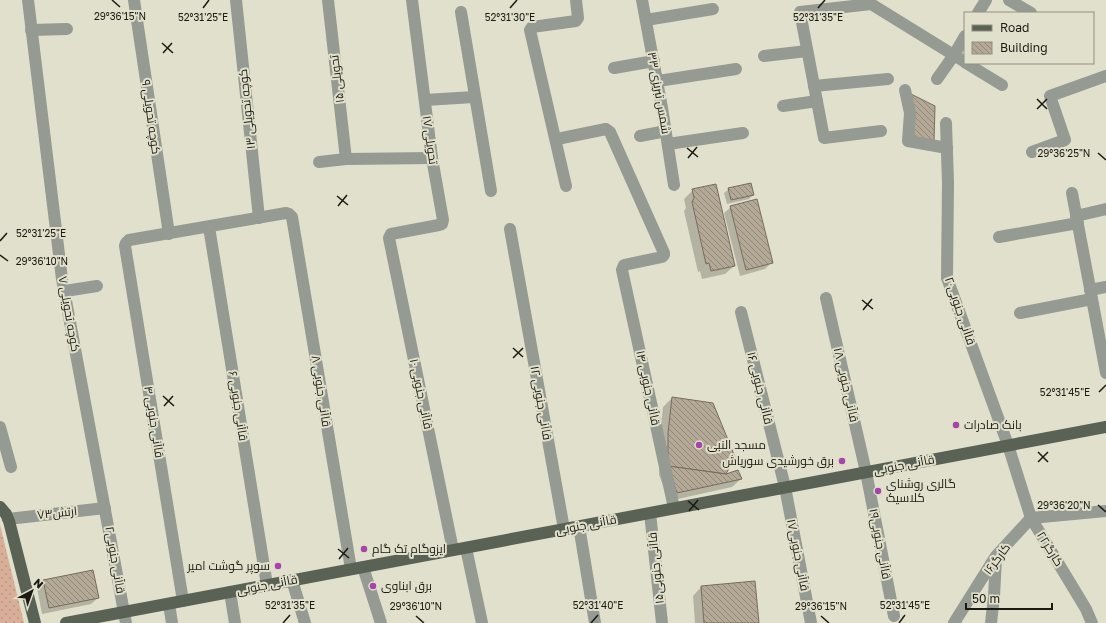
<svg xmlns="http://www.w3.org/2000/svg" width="1106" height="623" viewBox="0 0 1106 623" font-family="'Golos Text',Cairo,sans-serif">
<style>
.park{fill:url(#park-dots)}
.shadow{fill:#0003}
.building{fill:url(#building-back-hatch);stroke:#776c5c}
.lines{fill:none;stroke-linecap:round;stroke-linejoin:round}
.minor{stroke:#959a92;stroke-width:12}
.major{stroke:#596254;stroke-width:12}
.ticks{fill:none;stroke:#1a1912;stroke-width:1.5}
.poi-dot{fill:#a744aa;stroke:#e1e0cc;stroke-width:1.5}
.labels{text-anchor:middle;stroke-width:4;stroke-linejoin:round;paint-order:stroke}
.street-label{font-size:12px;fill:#1a1912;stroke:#e1e0cc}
.poi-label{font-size:12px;fill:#1a1912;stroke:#e1e0cc;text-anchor:start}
.ticks-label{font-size:10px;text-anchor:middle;fill:#1a1912;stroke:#e1e0cc;stroke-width:4;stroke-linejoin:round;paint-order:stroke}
</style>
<defs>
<pattern id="park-dots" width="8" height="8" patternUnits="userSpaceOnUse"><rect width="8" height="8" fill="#d8ae98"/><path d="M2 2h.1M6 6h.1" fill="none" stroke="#b99582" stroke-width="1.8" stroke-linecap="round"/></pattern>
<pattern id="building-back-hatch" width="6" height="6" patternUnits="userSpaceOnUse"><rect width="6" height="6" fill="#b4a897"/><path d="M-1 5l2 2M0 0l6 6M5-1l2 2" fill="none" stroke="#92887a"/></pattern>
</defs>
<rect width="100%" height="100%" fill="#e1e0cc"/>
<polygon class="park" points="0,525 24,623 0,623"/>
<g class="shadow">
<polygon points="729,189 753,195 749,199 727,204 724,193"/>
<polygon points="693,190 734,266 725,274 702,279 700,271 698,272 684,211 686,208 684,199"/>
<polygon points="731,207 771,263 765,269 740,276 724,213"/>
<polygon points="672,398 724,476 741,479 732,487 669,501 659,475 659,443 663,407"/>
<polygon points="43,581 98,598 91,604 42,614 37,588"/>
<polygon points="701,587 758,623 695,623 693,596"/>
</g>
<g class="building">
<polygon points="911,94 935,106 934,142 913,138"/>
<polygon points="751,183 754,195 731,200 728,188"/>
<polygon points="716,184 735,266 711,271 709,263 706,264 692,202 694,198 692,189"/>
<polygon points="757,199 773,263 746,270 730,206"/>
<polygon points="672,397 713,403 735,457 726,474 668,466 668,433"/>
<polygon points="668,466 726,474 738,470 742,479 677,493"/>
<polygon points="93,570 99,598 49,608 43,580"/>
<polygon points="755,581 759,623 704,623 701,586"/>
</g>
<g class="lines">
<g class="minor">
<polyline points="28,0 62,279 126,623"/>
<polyline points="134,0 169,234"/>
<polyline points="236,0 259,218"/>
<polyline points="328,0 346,159"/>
<polyline points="412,0 432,158 443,220 442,224 439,225 391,234 389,238 453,550"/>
<polyline points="642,0 662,108 674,185"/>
<polyline points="1009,0 1031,13"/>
<polyline points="461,12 491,191"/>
<polyline points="978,13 986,0"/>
<polyline points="646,20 713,9"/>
<polyline points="31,30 67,29"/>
<polyline points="764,56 807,51"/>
<polyline points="966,63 1002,85"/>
<polyline points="614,68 654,61"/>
<polyline points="937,79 954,55 965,36"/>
<polyline points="658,81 736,69"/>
<polyline points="814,86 888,79"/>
<polyline points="905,90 910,113 908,141 947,148"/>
<polyline points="425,100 474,97"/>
<polyline points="783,106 817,101"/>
<polyline points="946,123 948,183 947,278 1008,445 1031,518 1086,609 1092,623"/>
<polyline points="881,131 824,138 800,12 871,4 965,62"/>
<polyline points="640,136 666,131"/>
<polyline points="562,138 606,129 610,132 664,253 664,255 662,257 624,265 622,270 674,508"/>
<polyline points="668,144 743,133"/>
<polyline points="1032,152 1065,140 1050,96 1106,76"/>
<polyline points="319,162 346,159 432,158"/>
<polyline points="566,186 530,30 532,27 576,21 578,18 576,0"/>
<polyline points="1072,193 1106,373"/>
<polyline points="1076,216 1106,209"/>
<polyline points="209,227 267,585"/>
<polyline points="510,229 564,529"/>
<polyline points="999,237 1078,223"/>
<polyline points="1090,290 1106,287"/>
<polyline points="65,291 97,286"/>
<polyline points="826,298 866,472 894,616"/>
<polyline points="741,312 785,487 811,623"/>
<polyline points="1020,313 1092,299"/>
<polyline points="0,427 11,467"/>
<polyline points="650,513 662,623"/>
<polyline points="1031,518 1106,511"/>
<polyline points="8,519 105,508"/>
<polyline points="579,526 595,623"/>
<polyline points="466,548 482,623"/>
<polyline points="363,567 381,623"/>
<polyline points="292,580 305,623"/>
<polyline points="230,592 235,623"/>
<polyline points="183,601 125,246 126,243 129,240 286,213 289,214 292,217 351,569"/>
<polyline points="169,604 172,623"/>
<polyline points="954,623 996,556 1031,518"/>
<polyline points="991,623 994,597 996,558"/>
</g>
<g class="major">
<polyline points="0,507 6,514 9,521 35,623"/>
<polyline points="66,623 1106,427"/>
</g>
</g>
<path class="ticks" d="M 112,0 L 120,7M 203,8 L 209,0M 510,8 L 517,0M 818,8 L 825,0M 162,43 L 173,53M 163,53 L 172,43M 1037,99 L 1047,109M 1037,109 L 1047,99M 687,148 L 698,157M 1098,153 L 1106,160M 688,158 L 697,147M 337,196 L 348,205M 338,206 L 347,195M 0,241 L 7,233M 0,255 L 8,261M 862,300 L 873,309M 863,310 L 872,299M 513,348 L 523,357M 513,358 L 523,348M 1099,392 L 1106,385M 163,396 L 174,406M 164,406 L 173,396M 1038,452 L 1048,462M 1038,462 L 1048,452M 688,501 L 699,510M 1098,505 L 1106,512M 689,511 L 698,500M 338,549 L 349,558M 339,559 L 348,548M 416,616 L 424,623M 821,616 L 829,623M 283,623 L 290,615M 591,623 L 598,615M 899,623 L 905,615"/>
<g class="poi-dot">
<circle cx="956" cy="425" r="4"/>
<circle cx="699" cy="445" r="4"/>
<circle cx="842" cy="461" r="4"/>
<circle cx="878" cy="491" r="4"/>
<circle cx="364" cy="549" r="4"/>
<circle cx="278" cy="566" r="4"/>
<circle cx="373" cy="586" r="4"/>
</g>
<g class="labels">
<g class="street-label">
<text transform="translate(337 79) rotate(-97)" y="4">تحویلی ۱۵</text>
<text transform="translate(659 93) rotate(80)" y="4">شمس تبریزی ۳۳</text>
<text transform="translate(247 109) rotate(-96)" y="4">کوچه تحویلی ۱۳</text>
<text transform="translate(151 117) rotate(82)" y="4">کوچه تحویلی ۹</text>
<text transform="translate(430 140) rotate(82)" y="4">تحویلی ۱۷</text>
<text transform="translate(960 311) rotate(71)" y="4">۲۰قاآنی جنوبی</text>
<text transform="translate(69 314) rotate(80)" y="4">کوچه تحویلی ۷</text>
<text transform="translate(846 385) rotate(77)" y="4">قاآنی جنوبی ۱۸</text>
<text transform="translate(648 388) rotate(78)" y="4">قاآنی جنوبی ۱۴</text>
<text transform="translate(760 388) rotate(76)" y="4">قاآنی جنوبی ۱۶</text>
<text transform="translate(321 391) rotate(81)" y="4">قاآنی جنوبی ۸</text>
<text transform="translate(421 394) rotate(78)" y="4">قاآنی جنوبی ۱۰</text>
<text transform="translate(541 403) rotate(80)" y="4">قاآنی جنوبی ۱۲</text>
<text transform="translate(238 406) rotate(81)" y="4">قاآنی جنوبی ۶</text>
<text transform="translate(154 422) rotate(81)" y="4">قاآنی جنوبی ۴</text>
<text transform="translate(904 465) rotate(-11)" y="4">قاآنی جنوبی</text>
<text transform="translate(57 513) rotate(-6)" y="4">ارتش۷۳</text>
<text transform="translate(586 525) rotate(-11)" y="4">قاآنی جنوبی</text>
<text transform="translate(880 544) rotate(79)" y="4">قاآنی جنوبی۱۹</text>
<text transform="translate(1050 549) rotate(58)" y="4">۲۲کارگر</text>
<text transform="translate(798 555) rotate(79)" y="4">قاآنی جنوبی۱۷</text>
<text transform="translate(997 559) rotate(-53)" y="4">کارگر۱۶</text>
<text transform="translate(115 560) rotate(80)" y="4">۲قاآنی جنوبی</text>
<text transform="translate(656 568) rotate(-96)" y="4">قاآنی جنوبی۱۵</text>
<text transform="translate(267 585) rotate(-11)" y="4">قاآنی جنوبی</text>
</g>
<g class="poi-label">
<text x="964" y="429">بانک صادرات</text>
<text x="707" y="449">مسجد النبی</text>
<text x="834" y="465" text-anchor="end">برق خورشیدی سوریاش</text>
<text x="886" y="488">گالری روشنای<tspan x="886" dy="14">کلاسیک</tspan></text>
<text x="372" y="553">ایزوگام تک گام</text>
<text x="270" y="570" text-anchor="end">سوپر گوشت امیر</text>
<text x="381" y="590">برق ابناوی</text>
</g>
</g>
<g class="ticks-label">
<text x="120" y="20">29°36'15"N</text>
<text x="203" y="21">52°31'25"E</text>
<text x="510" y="21">52°31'30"E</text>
<text x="818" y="21">52°31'35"E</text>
<text x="1064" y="157">29°36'25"N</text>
<text x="41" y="237">52°31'25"E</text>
<text x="42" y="265">29°36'10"N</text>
<text x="1065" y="396">52°31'45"E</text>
<text x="1064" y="509">29°36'20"N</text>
<text x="290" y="609">52°31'35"E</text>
<text x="598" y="609">52°31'40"E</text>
<text x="905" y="609">52°31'45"E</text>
<text x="416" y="610">29°36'10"N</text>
<text x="821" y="610">29°36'15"N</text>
</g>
<rect x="964" y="12" width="130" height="52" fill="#e1e0cc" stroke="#919082"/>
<rect x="972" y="25" width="20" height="6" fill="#596254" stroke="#919082"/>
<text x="1000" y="32" font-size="12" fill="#1a1912">Road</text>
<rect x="972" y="42" width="20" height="12" fill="url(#building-back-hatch)" stroke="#919082"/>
<text x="1000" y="52" font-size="12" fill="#1a1912">Building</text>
<g transform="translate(32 591) rotate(41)" stroke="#e1e0cc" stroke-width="3" paint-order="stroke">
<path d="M0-3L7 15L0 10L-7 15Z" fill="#1a1912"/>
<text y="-6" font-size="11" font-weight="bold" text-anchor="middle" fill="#1a1912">N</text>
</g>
<path d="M966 603v6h86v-6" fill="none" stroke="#1a1912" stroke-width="2"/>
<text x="972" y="603" font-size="12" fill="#1a1912" stroke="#e1e0cc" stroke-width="3" paint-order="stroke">50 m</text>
</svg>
